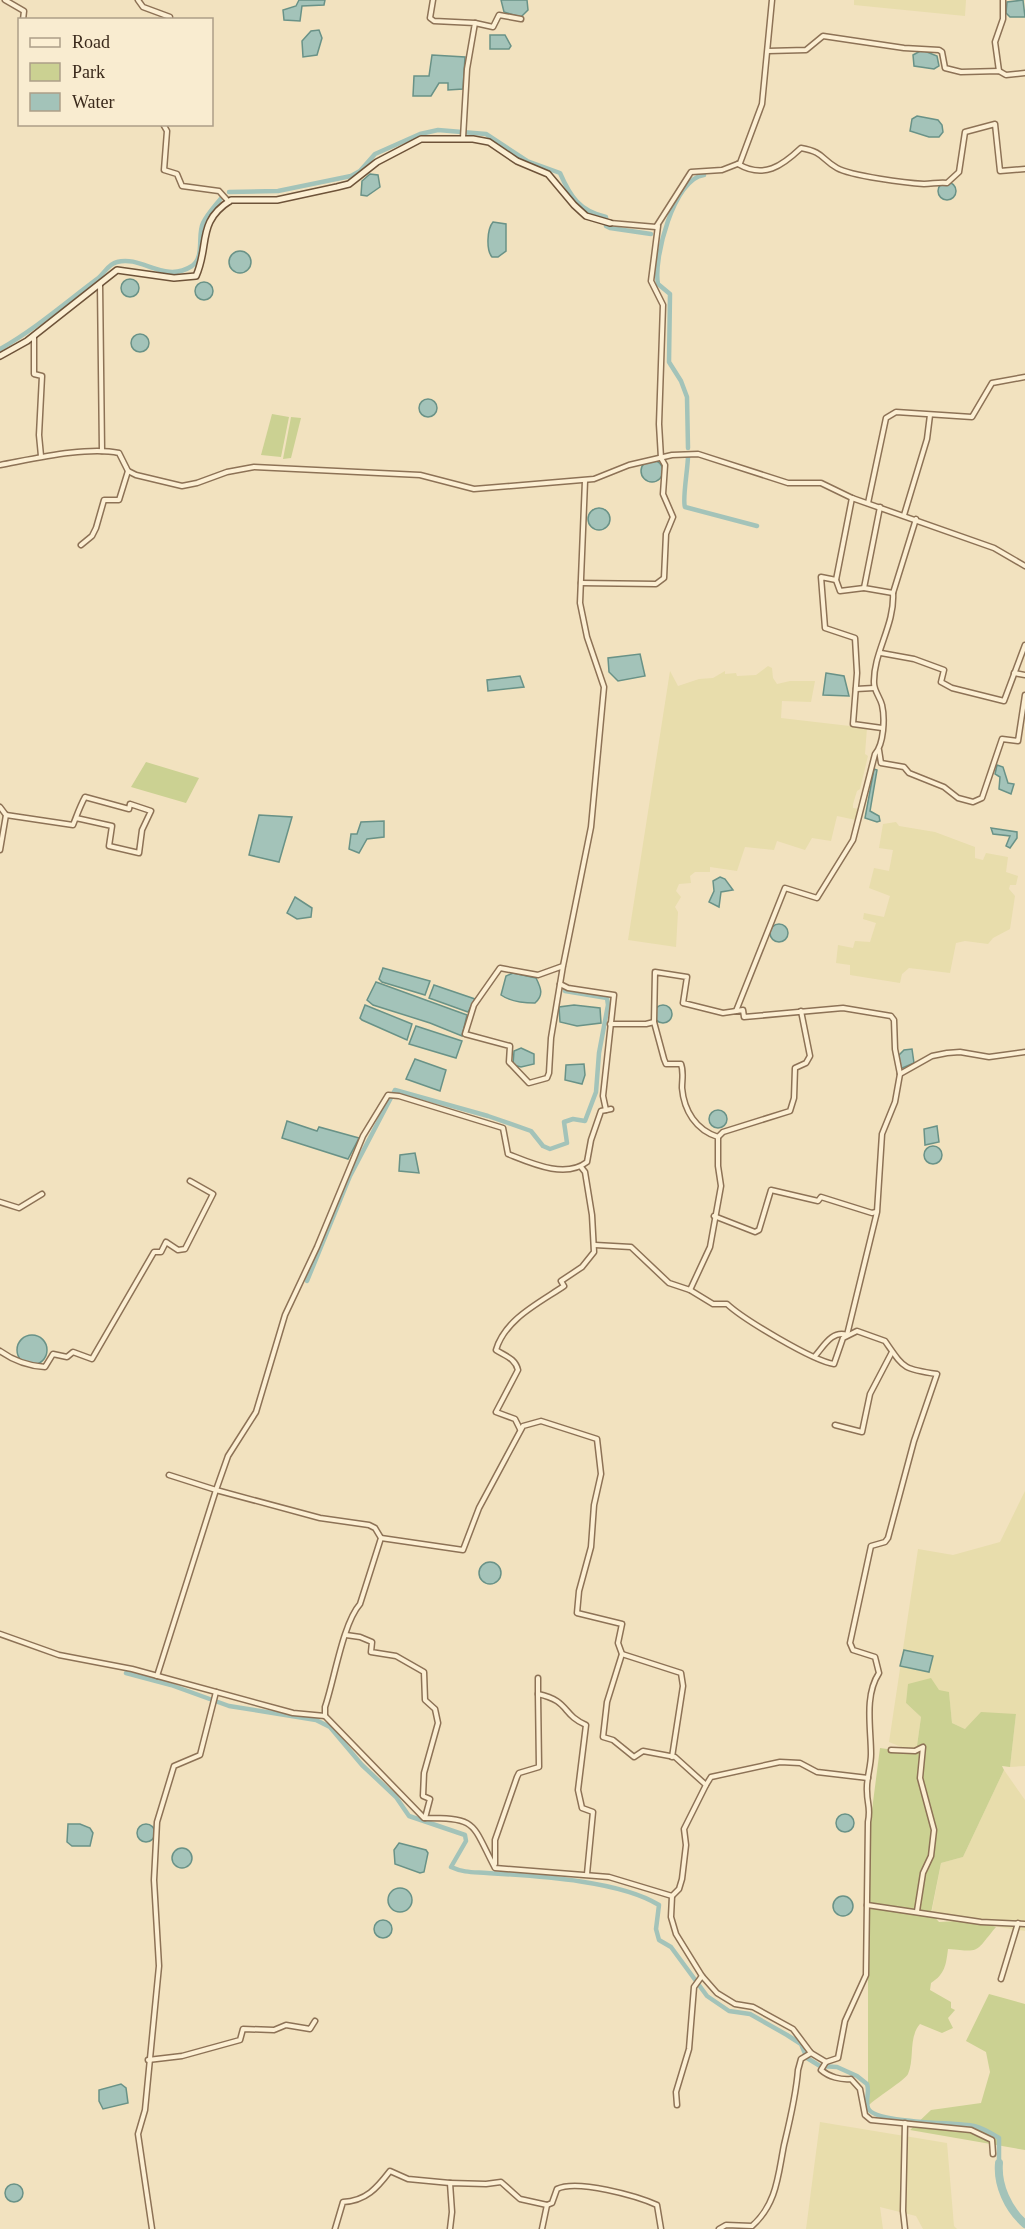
<svg xmlns="http://www.w3.org/2000/svg" width="1025" height="2229" viewBox="0 0 1025 2229" font-family="Georgia,serif">
<style>
.farmland{fill:#e8ddac}
.green{fill:#cbd192}
.water{fill:#a3c3b9;stroke:#699287;stroke-width:1.5}
.lines{fill:none;stroke-linecap:round;stroke-linejoin:round}
.canal{stroke:#a3c3b9;stroke-width:4.5}
.river{stroke:#a3c3b9;stroke-width:8}
.street-casing{stroke:#8d7256;stroke-width:7}
.secondary-casing{stroke:#6e5339;stroke-width:8}
.street{stroke:#fcefd3;stroke-width:4}
.secondary{stroke:#fcefd3;stroke-width:5}
</style>
<rect width="100%" height="100%" fill="#f2e2bf"/>
<g class="farmland">
<polygon points="854,0 966,0 965,16 854,5"/>
<polygon points="768,666 772,668 773,678 777,684 790,681 815,681 811,702 782,701 781,718 867,728 865,754 868,756 860,789 857,791 853,804 853,808 859,809 856,820 837,816 831,841 812,838 805,850 777,841 774,850 745,847 737,871 710,867 710,872 695,872 690,876 691,883 679,884 676,891 681,897 675,907 678,912 676,947 628,940 670,671 678,686 699,679 713,678 725,671 725,674 736,673 737,676 756,675"/>
<polygon points="896,822 899,826 935,832 975,847 975,858 983,860 986,853 1008,857 1006,872 1018,876 1016,885 1010,885 1009,889 1015,896 1010,929 993,938 988,944 965,941 956,943 950,973 909,968 902,974 900,983 850,975 850,965 836,963 838,945 853,948 855,941 870,942 876,923 863,919 864,913 884,917 890,896 869,888 874,868 889,871 893,850 879,848 883,824"/>
<polygon points="1025,1491 1025,1766 1010,1767 1016,1714 965,1729 952,1723 949,1693 906,1703 921,1717 916,1753 889,1742 918,1549 953,1555 1000,1542"/>
<polygon points="1004,1770 1025,1800 1025,1931 931,1916 941,1863 963,1857"/>
<polygon points="820,2122 947,2143 954,2226 957,2229 923,2229 916,2216 880,2207 883,2229 806,2229"/>
</g>
<g class="green">
<polygon points="272,414 289,417 281,457 261,455"/>
<polygon points="291,417 301,418 291,458 283,459"/>
<polygon points="146,762 199,778 186,803 131,787"/>
<path d="M 931,1678 L 939,1690 L 949,1692 L 952,1723 L 965,1729 L 981,1712 L 1016,1714 L 1010,1767 L 1002,1766 L 1004,1770 L 963,1857 L 941,1863 L 931,1913 L 939,1922 L 974,1920 L 996,1927 C 974,1953 982,1952 948,1949 C 946,1965 945,1974 931,1983 L 930,1990 L 951,2002 L 951,2008 L 955,2010 L 948,2018 L 953,2028 L 942,2033 L 920,2024 C 908,2038 915,2058 908,2074 C 904,2081 877,2097 868,2106 L 868,1841 L 880,1748 L 916,1753 L 921,1717 L 906,1703 L 908,1684 Z"/>
<polygon points="989,1994 1025,2004 1025,2150 910,2130 931,2110 981,2103 990,2072 986,2052 966,2041"/>
</g>
<g class="water">
<polygon points="299,0 325,0 324,5 302,6 300,21 284,20 283,10 296,6"/>
<polygon points="501,0 527,0 528,10 521,17 504,12"/>
<polygon points="1023,0 1025,17 1010,17 1006,13 1007,2"/>
<polygon points="319,30 322,38 317,55 303,57 302,41 311,31"/>
<polygon points="490,35 505,35 511,46 509,49 490,49"/>
<polygon points="922,50 937,56 939,66 934,69 914,66 913,55"/>
<polygon points="432,55 465,57 463,89 448,90 448,83 439,83 431,96 413,96 414,76 429,76"/>
<polygon points="917,116 938,120 942,125 943,132 939,137 929,137 910,131 912,119"/>
<polygon points="370,174 378,175 380,187 367,196 361,195 362,181"/>
<circle cx="947" cy="191" r="9"/>
<path d="M 493,222 L 506,224 L 506,251 L 498,257 L 492,257 C 486,250 487,229 493,222 Z"/>
<circle cx="240" cy="262" r="11"/>
<circle cx="130" cy="288" r="9"/>
<circle cx="204" cy="291" r="9"/>
<circle cx="140" cy="343" r="9"/>
<circle cx="428" cy="408" r="9"/>
<circle cx="652" cy="471" r="11"/>
<circle cx="599" cy="519" r="11"/>
<polygon points="640,654 645,676 618,681 609,672 608,658"/>
<polygon points="826,673 844,676 849,696 823,695"/>
<polygon points="520,676 524,687 488,691 487,680"/>
<polygon points="997,765 1003,767 1008,783 1014,784 1011,794 999,789 1000,777 995,774"/>
<polygon points="874,769 877,770 870,811 879,816 880,821 877,822 865,818"/>
<polygon points="259,815 292,817 279,862 249,855"/>
<polygon points="384,821 384,837 367,839 359,853 349,849 351,834 357,834 361,822"/>
<polygon points="991,828 1017,832 1017,838 1010,848 1006,846 1010,836 993,834"/>
<polygon points="720,877 725,879 733,890 721,892 719,907 709,902 714,891 713,881"/>
<polygon points="295,897 312,908 311,917 297,919 287,913"/>
<circle cx="779" cy="933" r="9"/>
<polygon points="383,968 430,981 425,995 382,982 379,979"/>
<path d="M 513,973 L 536,978 C 541,988 544,995 535,1003 C 523,1003 511,1002 501,995 L 506,976 Z"/>
<polygon points="376,982 467,1015 462,1036 430,1023 373,1005 367,1000"/>
<polygon points="434,985 475,999 468,1012 429,998"/>
<polygon points="365,1005 412,1024 407,1040 362,1020 360,1018"/>
<polygon points="574,1005 600,1008 601,1023 577,1026 560,1022 559,1007"/>
<circle cx="663" cy="1014" r="9"/>
<polygon points="416,1026 462,1041 456,1058 409,1044"/>
<polygon points="521,1048 534,1054 534,1064 521,1067 513,1065 514,1051"/>
<polygon points="912,1049 914,1063 900,1069 899,1055 904,1050"/>
<polygon points="415,1059 446,1070 440,1091 406,1079"/>
<polygon points="584,1064 585,1075 582,1084 565,1080 566,1065"/>
<circle cx="718" cy="1119" r="9"/>
<polygon points="287,1121 317,1131 319,1127 359,1138 348,1159 282,1138"/>
<polygon points="937,1126 939,1142 925,1145 924,1129"/>
<circle cx="933" cy="1155" r="9"/>
<polygon points="415,1153 419,1173 399,1171 400,1155"/>
<circle cx="32" cy="1350" r="15"/>
<circle cx="490" cy="1573" r="11"/>
<polygon points="904,1650 933,1656 929,1672 900,1666"/>
<circle cx="845" cy="1823" r="9"/>
<circle cx="146" cy="1833" r="9"/>
<polygon points="68,1824 80,1824 90,1828 93,1833 90,1846 72,1846 67,1842"/>
<polygon points="399,1843 426,1850 428,1853 424,1872 420,1873 395,1864 394,1850"/>
<circle cx="182" cy="1858" r="10"/>
<circle cx="400" cy="1900" r="12"/>
<circle cx="843" cy="1906" r="10"/>
<circle cx="383" cy="1929" r="9"/>
<polygon points="121,2084 126,2088 128,2103 103,2109 99,2101 99,2090"/>
<circle cx="14" cy="2193" r="9"/>
</g>
<g class="lines">
<g class="canal">
<path d="M 229,192 L 278,191 L 351,176 L 360,171 L 375,154 L 420,134 L 438,130 L 486,134 L 527,161 L 560,173 C 570,196 579,211 606,217 L 606,226 L 610,228 L 651,234"/>
<path d="M 0,349 C 34,330 65,303 97,279 C 104,274 108,264 117,262 C 142,255 164,284 192,266 C 205,257 197,235 203,223 C 208,213 216,205 222,197"/>
<path d="M 688,448 L 687,397 L 681,381 L 669,362 L 670,294 L 658,284 C 653,259 674,178 704,175"/>
<path d="M 688,456 C 688,468 682,500 685,507 L 757,526"/>
<polyline points="307,1281 350,1176 395,1090 488,1116 531,1131 543,1146 550,1149 567,1143 564,1122 573,1119 585,1121 596,1092 599,1053 608,1005 607,998 565,991"/>
<path d="M 126,1673 L 171,1685 L 229,1706 L 316,1720 L 330,1727 L 362,1765 L 396,1797 L 409,1816 L 465,1835 L 466,1841 L 451,1867 C 464,1873 474,1872 487,1873 C 535,1876 619,1880 659,1905 L 656,1929 L 659,1940 L 671,1947 L 707,1996 L 729,2011 L 750,2014 L 787,2035 L 801,2044 L 807,2058 L 820,2066 L 837,2067 L 857,2076 L 867,2084 C 870,2092 865,2100 868,2108 C 874,2124 956,2122 974,2126 C 983,2128 991,2133 999,2138 L 999,2163"/>
</g>
<path class="river" d="M 999,2163 C 997,2185 1008,2209 1025,2224"/>
<defs>
<g id="street">
<polyline points="5,0 24,11 23,20"/>
<polyline points="138,0 143,7 170,17 170,20"/>
<polyline points="433,0 430,18 434,21 475,23 467,69 463,138"/>
<polyline points="475,23 493,27 499,15 521,19"/>
<polyline points="768,51 806,50 823,36 904,48 939,50 942,52 945,68 961,72 999,71 1006,75 1025,73"/>
<polyline points="999,71 995,42 1003,19 1003,0"/>
<polyline points="163,124 167,131 164,170 177,174 182,186 219,191 229,202"/>
<path d="M 738,164 C 764,179 782,166 801,148 C 824,152 821,159 837,168 C 851,176 907,183 924,184 C 932,184 939,182 947,183 L 959,172 L 965,132 L 995,124 L 1000,171 L 1025,169"/>
<polyline points="610,223 656,227 691,172 722,170 740,163 762,104 772,0"/>
<polyline points="100,284 102,451"/>
<polyline points="34,336 34,374 42,376 39,435 41,456"/>
<path d="M 0,465 C 33,459 87,446 119,453 L 128,471 L 136,475 L 182,486 L 197,483 L 227,472 L 254,467 L 420,475 L 474,489 L 594,479 L 629,465 L 672,455 L 698,454 L 788,483 L 821,483 L 852,498 L 994,548 L 1025,566"/>
<polyline points="852,498 836,580 840,591 864,588"/>
<polyline points="868,503 886,418 896,412 972,417 992,383 1025,377"/>
<polyline points="880,507 864,588 893,593"/>
<polyline points="904,515 927,439 930,415"/>
<polyline points="81,545 92,536 96,528 104,500 119,500 128,471"/>
<polyline points="836,580 821,577 825,628 855,638 857,673 853,724 882,728"/>
<polyline points="581,583 656,584 664,578 666,534 673,517 663,494 665,465 661,458 659,424 663,305 651,281 658,226"/>
<polyline points="881,653 914,659 944,670 941,682 952,688 1004,701 1025,645"/>
<polyline points="1014,673 1025,675"/>
<polyline points="856,689 874,688"/>
<polyline points="879,750 881,763 904,767 909,773 944,787 958,798 973,802 982,798 1002,739 1018,741 1025,695"/>
<polyline points="0,807 6,815 0,850"/>
<path d="M 6,815 L 73,825 C 77,815 80,806 85,797 L 129,809 L 130,804 L 151,811 L 142,830 L 139,853 L 109,846 L 112,826 L 76,818"/>
<polyline points="563,966 538,975 500,968 474,1005 465,1034 510,1046 509,1062 529,1083 547,1078 549,1073 551,1038 563,966 591,827 604,687 587,637 580,603 585,481"/>
<polyline points="560,984 568,988 614,995 603,1096 606,1110"/>
<path d="M 736,1011 L 785,888 L 817,898 L 853,840 L 875,754 C 884,744 885,718 882,705 C 880,697 874,691 874,683 C 873,653 895,625 893,593 L 916,519"/>
<polyline points="610,1024 646,1024 654,1022"/>
<polyline points="900,1074 932,1056 947,1053 960,1052 989,1057 1025,1052"/>
<polyline points="718,1137 723,1132 790,1111 794,1098 795,1068 806,1063 810,1056 801,1011"/>
<polyline points="0,1202 19,1208 42,1194"/>
<polyline points="714,1216 755,1232 759,1230 771,1190 818,1201 821,1197 872,1213 876,1212"/>
<path d="M 690,1290 L 710,1247 L 721,1186 L 718,1166 L 718,1137 C 696,1130 684,1111 682,1088 C 682,1079 684,1072 681,1064 L 666,1064 L 664,1059 L 654,1022 L 655,972 L 687,977 L 683,1003 L 723,1013 L 743,1010 L 744,1017 L 843,1008 L 891,1016 L 894,1020 L 895,1049 L 900,1074 L 895,1102 L 882,1134 L 877,1212 L 847,1335 C 832,1330 824,1346 815,1356"/>
<path d="M 0,1351 C 14,1361 28,1366 45,1367 L 53,1354 L 67,1357 L 73,1352 L 92,1359 L 154,1252 L 161,1252 L 166,1242 L 178,1250 L 185,1249 L 213,1194 L 190,1181"/>
<polyline points="835,1425 862,1432 870,1394 892,1352"/>
<path d="M 520,1429 L 515,1419 L 496,1412 L 518,1370 C 515,1358 505,1356 496,1350 C 505,1319 539,1303 564,1286 L 561,1281 L 582,1267 L 594,1252 L 592,1215 L 585,1172 L 581,1167"/>
<polyline points="381,1538 463,1550 479,1508 523,1426 541,1421 597,1439 601,1474 594,1505 591,1547 579,1591 577,1613 622,1624 618,1643 622,1654 607,1702 603,1737 613,1740 634,1757 643,1751 675,1757 706,1785 684,1829 686,1845 682,1879 679,1889 672,1896"/>
<path d="M 0,1634 L 59,1655 L 132,1669 L 293,1713 L 325,1716 L 424,1818 C 478,1818 471,1822 495,1868 L 609,1877 L 672,1896 L 671,1917 L 676,1934 L 702,1976 L 717,1993 L 735,2004 L 753,2007 L 793,2029 L 811,2053 L 826,2062 L 838,2058 L 845,2021 L 866,1975 L 868,1822 C 871,1807 867,1805 867,1791 C 866,1779 871,1767 871,1754 C 871,1728 864,1696 879,1673 L 875,1657 L 853,1650 L 850,1643 L 871,1546 L 885,1542 L 888,1538 L 914,1441 L 937,1374 C 902,1369 904,1368 885,1341 L 857,1331 L 843,1338 L 834,1364 C 813,1361 743,1319 727,1304 L 713,1304 L 690,1290 L 669,1283 L 631,1247 L 595,1245"/>
<polyline points="346,1635 360,1637 372,1642 371,1652 396,1656 424,1672 425,1700 435,1709 438,1723 424,1773 423,1796 430,1799 425,1818"/>
<polyline points="622,1654 681,1673 683,1686 672,1757"/>
<polyline points="157,1676 216,1490 169,1475"/>
<path d="M 538,1678 L 538,1694 C 570,1701 561,1714 586,1725 L 578,1790 L 582,1808 L 593,1812 L 587,1874"/>
<path d="M 325,1716 L 325,1707 C 334,1681 343,1623 360,1604 L 381,1538 L 375,1528 L 369,1525 L 320,1518 L 216,1490 L 228,1456 L 256,1412 L 285,1315 L 317,1247 L 363,1136 L 388,1095 L 399,1096 L 503,1128 L 508,1154 C 531,1163 565,1179 587,1162 L 591,1140 L 601,1111 L 611,1109"/>
<polyline points="891,1750 915,1751 923,1747 920,1778 934,1830 931,1856 923,1873 917,1911"/>
<polyline points="706,1785 711,1777 780,1762 800,1763 817,1772 868,1778"/>
<polyline points="495,1864 495,1840 517,1777 519,1773 539,1767 538,1694"/>
<polyline points="867,1905 981,1922 1025,1924"/>
<polyline points="1001,1979 1018,1923"/>
<polyline points="148,2060 182,2056 240,2040 243,2029 274,2030 286,2025 310,2029 315,2021"/>
<path d="M 826,2062 L 821,2070 C 829,2077 841,2080 851,2079 L 860,2089 L 865,2115 L 871,2120 L 971,2130 L 992,2140 L 993,2154"/>
<polyline points="677,2105 676,2092 689,2049 694,1987 702,1976"/>
<polyline points="905,2123 903,2211 905,2229"/>
<polyline points="152,2229 138,2134 145,2110 159,1966 154,1880 157,1822 174,1766 200,1755 216,1692"/>
<path d="M 335,2229 L 343,2202 C 366,2201 377,2188 390,2171 L 408,2179 L 450,2183"/>
<path d="M 450,2229 L 452,2212 L 450,2183 L 486,2184 L 501,2182 L 520,2199 L 547,2205 L 552,2203 L 557,2189 C 577,2179 637,2196 657,2205 L 661,2229"/>
<polyline points="542,2229 547,2205"/>
<path d="M 719,2229 L 726,2225 L 752,2226 C 777,2204 778,2175 784,2145 C 790,2120 796,2096 798,2070 L 801,2059 L 811,2053"/>
</g>
<path id="secondary" d="M 0,356 L 27,341 L 117,270 L 174,278 L 196,276 C 210,245 196,222 231,200 L 277,200 L 337,187 L 349,184 L 377,162 L 421,139 L 473,139 L 489,142 L 517,161 L 548,174 L 574,205 L 586,216 L 610,223"/>
</defs>
<use href="#street" class="street-casing"/>
<use href="#secondary" class="secondary-casing"/>
<use href="#street" class="street"/>
<use href="#secondary" class="secondary"/>
</g>
<rect x="18" y="18" width="195" height="108" fill="#f9ecd0" stroke="#ad9e88" stroke-width="1.5"/>
<rect x="30" y="38" width="30" height="9" fill="#fcefd3" stroke="#ad9e88" stroke-width="1.5"/>
<text x="72" y="48" font-size="18" fill="#3b2a1c">Road</text>
<rect x="30" y="63" width="30" height="18" fill="#cbd192" stroke="#ad9e88" stroke-width="1.5"/>
<text x="72" y="78" font-size="18" fill="#3b2a1c">Park</text>
<rect x="30" y="93" width="30" height="18" fill="#a3c3b9" stroke="#ad9e88" stroke-width="1.5"/>
<text x="72" y="108" font-size="18" fill="#3b2a1c">Water</text>
</svg>
